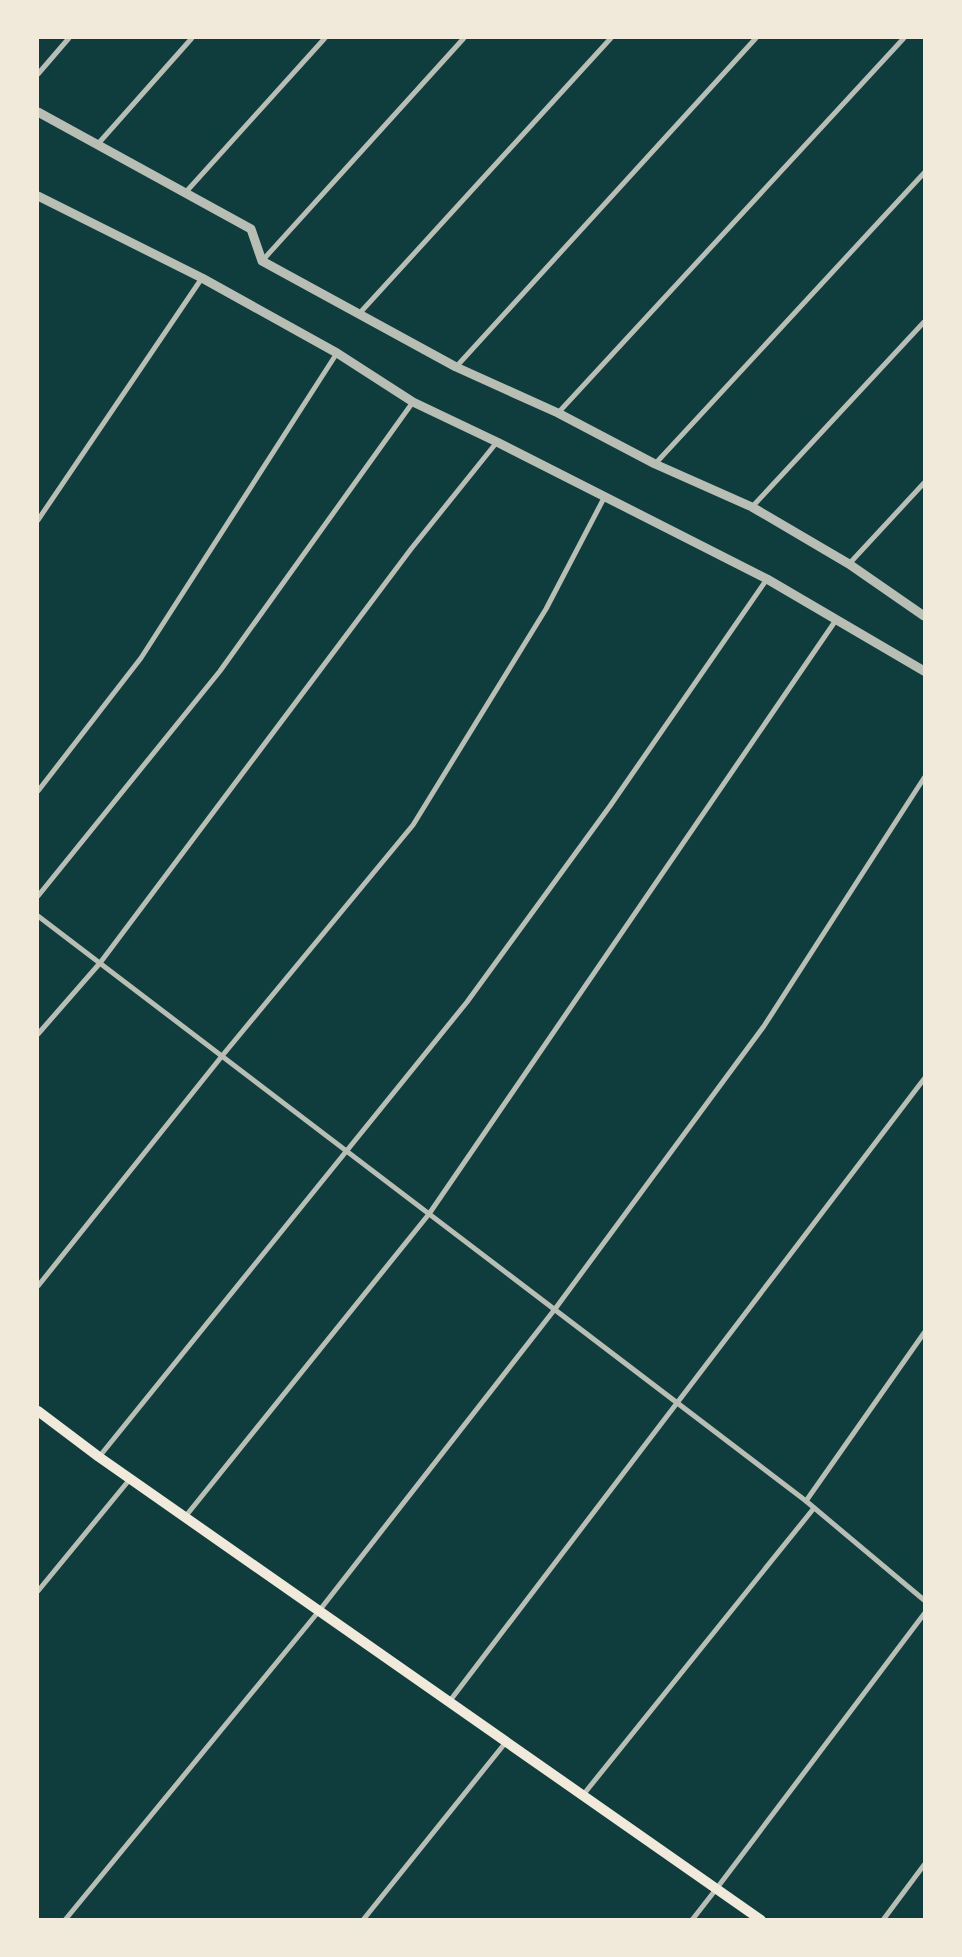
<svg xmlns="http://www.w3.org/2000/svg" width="962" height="1957" viewBox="0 0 962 1957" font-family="Cabin,sans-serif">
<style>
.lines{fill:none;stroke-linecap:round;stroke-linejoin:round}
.minor{stroke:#b8beb3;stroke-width:5}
.tertiary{stroke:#b8beb3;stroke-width:9}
.secondary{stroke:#f1e9da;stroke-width:10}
</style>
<rect width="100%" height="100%" fill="#0f3d3e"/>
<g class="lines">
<g class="minor">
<polyline points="38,74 69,38"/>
<polyline points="97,145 192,38"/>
<polyline points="185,193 325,38"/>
<polyline points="262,261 464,38"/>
<polyline points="358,315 611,38"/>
<polyline points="456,367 756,38"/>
<polyline points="558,413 904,38"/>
<polyline points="655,464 924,173"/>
<polyline points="752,507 924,322"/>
<polyline points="38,520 202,278"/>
<polyline points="849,564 924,483"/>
<polyline points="38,791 141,658 337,353"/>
<polyline points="38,896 220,671 413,402"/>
<polyline points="38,916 806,1501 924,1600"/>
<polyline points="38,1034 100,963 411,549 497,442"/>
<polyline points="38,1286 222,1056 413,825 546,609 604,498"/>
<polyline points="99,1457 467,1002 610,806 767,579"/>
<polyline points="806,1501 924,1333"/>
<polyline points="185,1517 429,1214 836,620"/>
<polyline points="38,1591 130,1479"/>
<polyline points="449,1702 924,1079"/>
<polyline points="583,1795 814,1508"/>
<polyline points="65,1920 319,1611 555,1309 764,1026 924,778"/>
<polyline points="363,1920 506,1742"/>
<polyline points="692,1920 717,1888 924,1614"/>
<polyline points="883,1920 924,1865"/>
</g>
<g class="tertiary">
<polyline points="38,112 251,229 262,261 456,367 558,413 655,464 752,507 849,564 924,616"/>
<polyline points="38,196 202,278 337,353 413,402 497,442 767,579 924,671"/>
</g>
<polyline class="secondary" points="38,1411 99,1457 761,1920"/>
</g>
<rect width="962" height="1957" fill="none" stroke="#f1e9da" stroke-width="78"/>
</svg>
